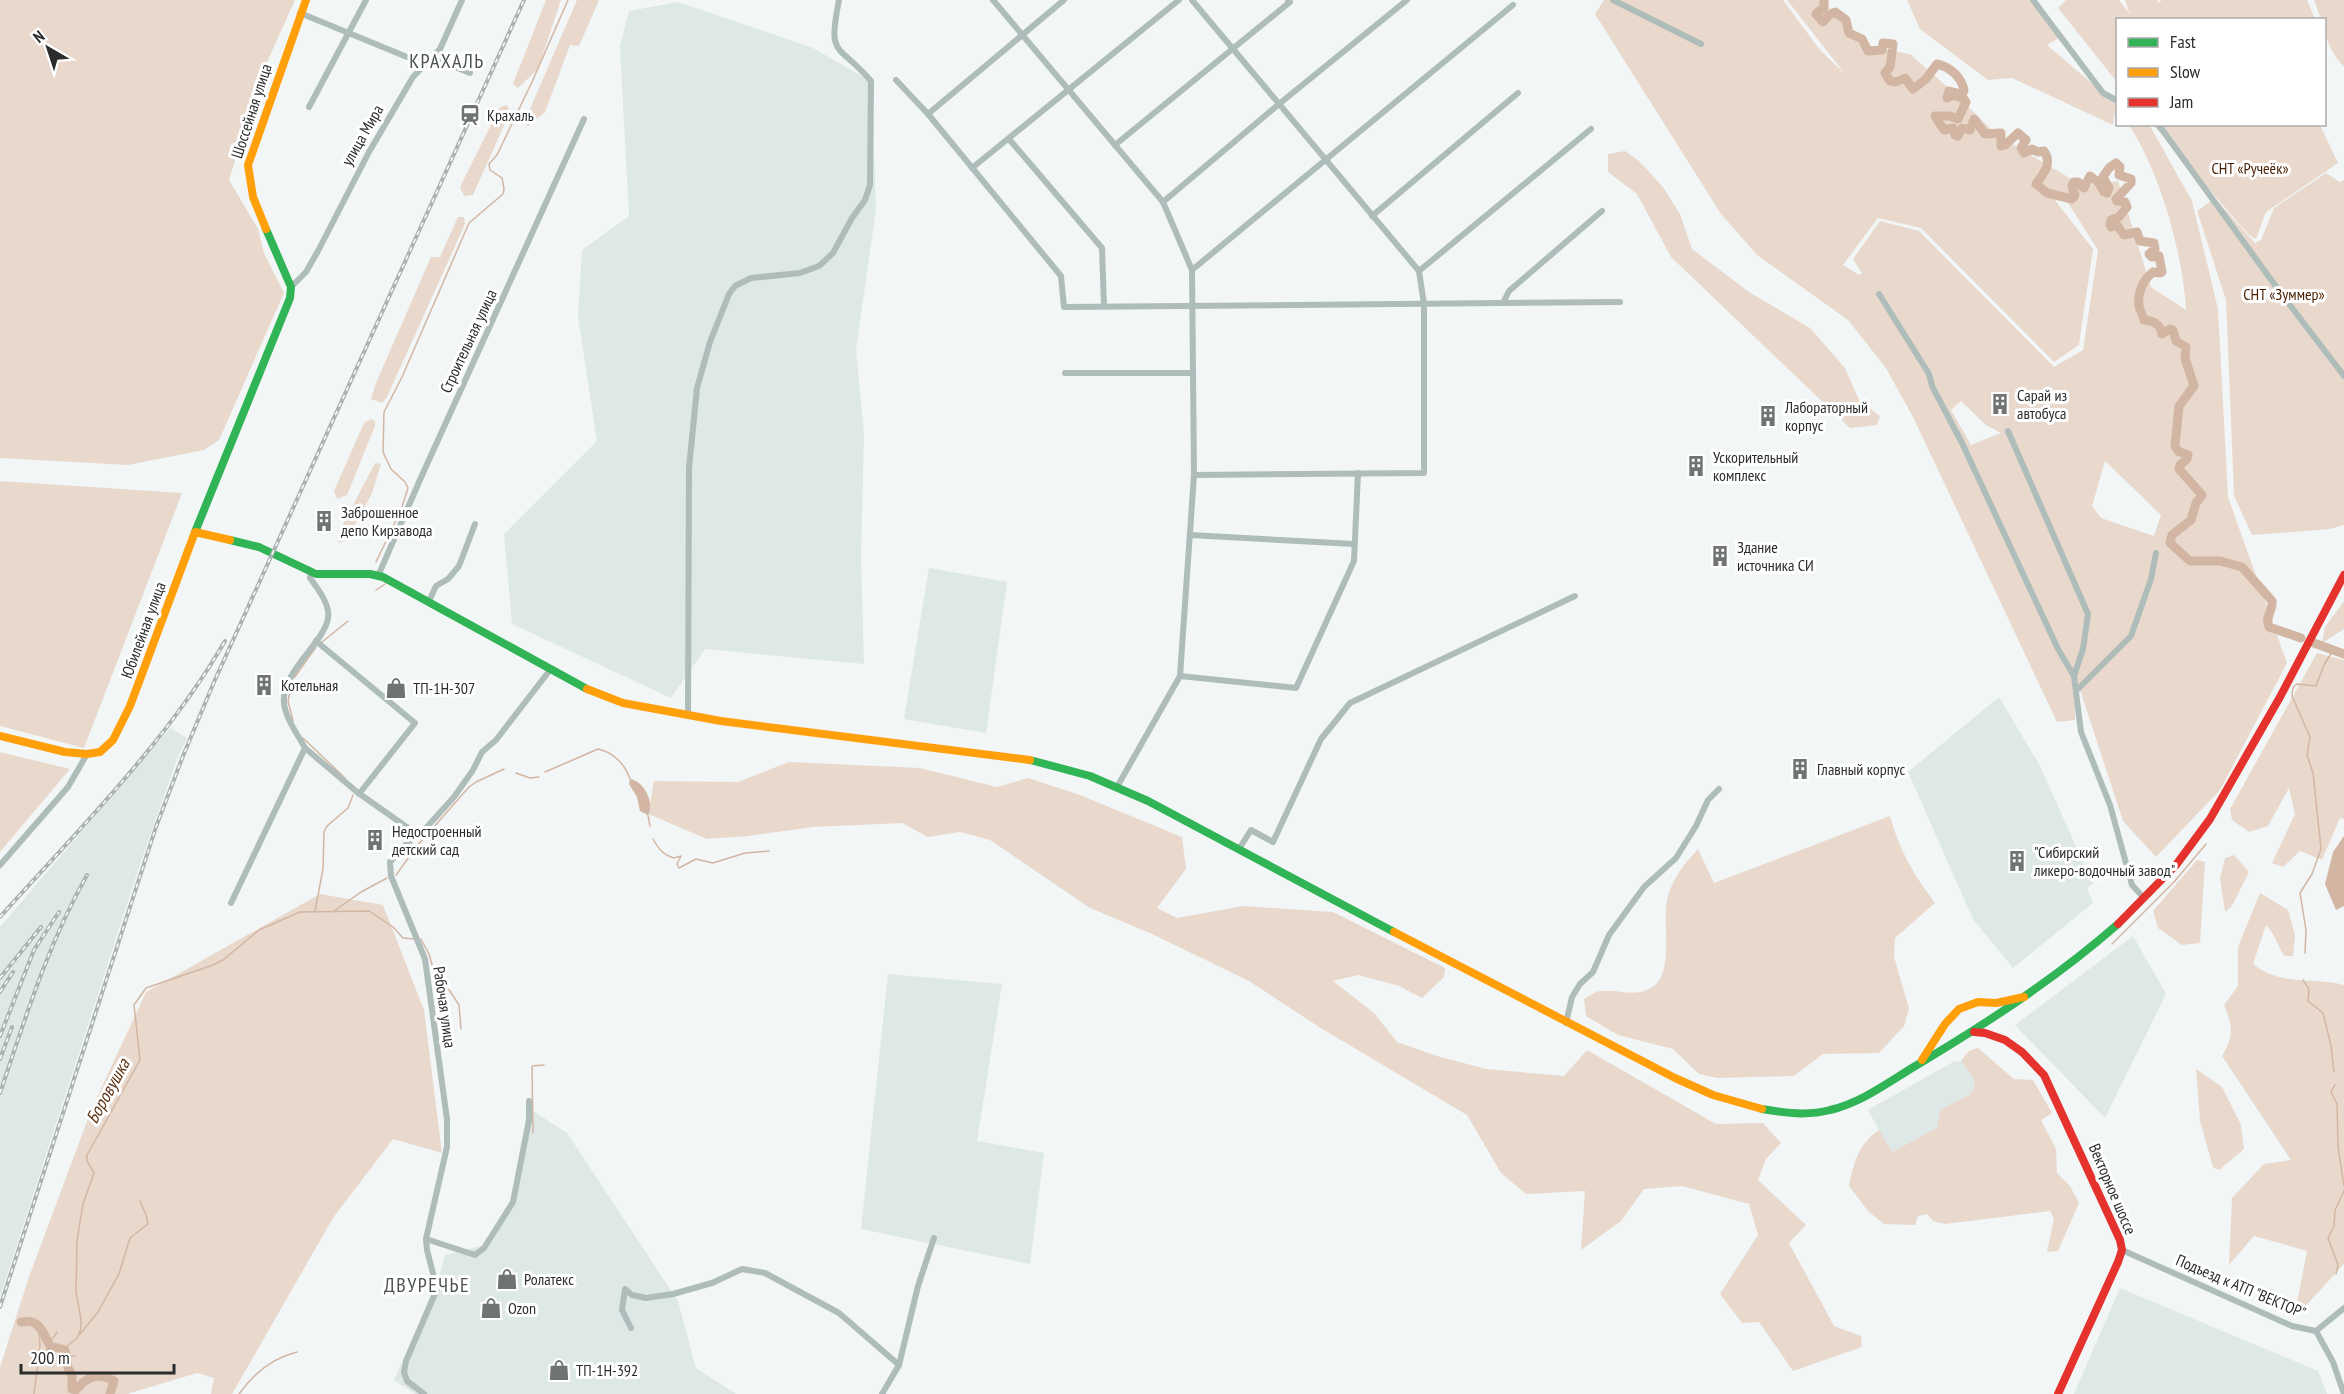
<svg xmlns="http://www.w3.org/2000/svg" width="2344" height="1394" viewBox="0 0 2344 1394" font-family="'PT Sans Narrow',sans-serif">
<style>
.built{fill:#dee8e6}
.green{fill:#e9d9cd;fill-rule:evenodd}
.water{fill:#d2b6a3}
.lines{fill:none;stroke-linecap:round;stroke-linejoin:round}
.stream{stroke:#d2b6a3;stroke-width:1.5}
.river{stroke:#d2b6a3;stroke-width:9}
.street{stroke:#aebcba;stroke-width:6}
.fast{stroke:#30b455;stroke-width:8}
.slow{stroke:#ff9f0a;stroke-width:8}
.jam{stroke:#e5322d;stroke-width:8}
.rail-casing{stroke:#abb3b2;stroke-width:4}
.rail{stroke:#fff;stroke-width:1.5;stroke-dasharray:4.5;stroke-linecap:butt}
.labels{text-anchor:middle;stroke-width:6;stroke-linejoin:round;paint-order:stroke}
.street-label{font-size:16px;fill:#2a2d2c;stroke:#fff}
.poi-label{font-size:16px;fill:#2a2d2c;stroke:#fff;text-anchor:start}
.park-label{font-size:16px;fill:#481f00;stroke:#fff}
.water-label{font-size:18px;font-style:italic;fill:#5c3212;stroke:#fff}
.quarter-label{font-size:20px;letter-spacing:1.5px;fill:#4d5352;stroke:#fff}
</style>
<rect width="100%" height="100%" fill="#f2f6f6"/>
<g class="built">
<polygon points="678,2 813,48 872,82 876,209 856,350 864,433 861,557 864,664 705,649 671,698 512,624 504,534 597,441 578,317 582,250 629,216 620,47 629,11"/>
<polygon points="929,568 1007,582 986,733 904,719"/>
<polygon points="1999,697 2039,764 2093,884 2087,888 2093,903 2013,968 1973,919 1908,772"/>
<polygon points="170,728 187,738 177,759 140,864 0,1297 0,927"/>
<polygon points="2133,936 2166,994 2105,1118 2015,1025"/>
<polygon points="888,974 1002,984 977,1141 1044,1153 1030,1264 861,1229"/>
<polygon points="1961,1061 1972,1076 1975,1087 1969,1095 1941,1110 1938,1128 1891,1152 1868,1110 1953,1062"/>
<polygon points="527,1107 567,1133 678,1301 696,1368 736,1394 415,1394 394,1380 434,1295 445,1255 485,1245 514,1195 523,1145"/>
<polygon points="2120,1288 2318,1371 2327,1394 2074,1394"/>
</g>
<g class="green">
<polygon points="0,0 295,0 264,69 229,180 258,229 264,253 284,293 219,440 204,450 128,465 0,458"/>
<polygon points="546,0 561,0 538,69 518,88 513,84"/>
<polygon points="577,0 599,0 579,46 570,45 545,112 528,126 524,123"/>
<path d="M 1604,0 L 1783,0 L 1820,50 L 1845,74 L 1787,0 L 1823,0 L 1861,45 L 1910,54 L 1952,91 L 1997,135 L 2083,186 L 2118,181 L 2151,287 L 2186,310 C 2183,254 2160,172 2129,125 L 2150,126 L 2192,201 L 2218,309 L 2228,497 L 2287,663 L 2220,790 L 2156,857 L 2123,821 L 2079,687 L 2075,690 L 2075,720 L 2057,722 L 1914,419 L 1886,368 L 1848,320 L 1757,255 L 1721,214 L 1595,14 ZM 2043,188 L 2061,192 L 2098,250 L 2083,350 L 2054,367 L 1919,231 L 1880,221 L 1853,259 L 1862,273 L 1859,275 L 1843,265 L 1878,218 L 1921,228 L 2054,362 L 2079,345 L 2093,249 L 2054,199 ZM 1961,401 L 1986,425 L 2001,433 L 1971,445 L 1951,410 ZM 2105,461 L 2161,515 L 2154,536 L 2101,518 L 2092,506 Z"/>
<polygon points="1907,0 2031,0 2059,38 2047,45 2116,104 2113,125 2012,78 1988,80 1920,29"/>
<polygon points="2066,0 2119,0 2130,14 2125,0 2158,0 2157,3 2162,0 2307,0 2315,19 2118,20 2117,82 2058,8"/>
<path d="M 2314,0 L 2344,0 L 2344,67 C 2332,54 2324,38 2324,20 L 2321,19 Z"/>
<polygon points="507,105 510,112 473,195 464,196 460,187 500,107"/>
<polygon points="2153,125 2320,125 2338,163 2266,212 2256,239 2249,235"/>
<polygon points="1625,151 1639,161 1663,187 1680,214 1692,249 1749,292 1810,328 1845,368 1859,400 1880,416 1877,425 1850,428 1671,257 1637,194 1608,172 1608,154"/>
<polygon points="2326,173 2340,182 2344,180 2344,525 2330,529 2252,535 2234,496 2226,300 2197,211 2215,198 2255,243 2261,240 2274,208"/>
<polygon points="458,217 464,217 465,224 387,397 382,403 371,399 376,383 431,257 440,257"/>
<polygon points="371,419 375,421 375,426 347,495 337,499 334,491 364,423"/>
<polygon points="375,463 381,464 372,493 347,540 339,543 338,534"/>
<polygon points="0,481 182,493 84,748 0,726"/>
<polygon points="2344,601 2344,629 2322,643 2325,627"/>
<polygon points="2317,653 2344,660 2344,819 2340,818 2322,860 2300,851 2283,867 2272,863 2295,814 2289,788 2268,826 2249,832 2232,820 2230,809"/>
<polygon points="0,752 70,769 0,852"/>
<polygon points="789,762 920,768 997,787 1028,778 1080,795 1182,837 1186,869 1157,908 1177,918 1243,906 1333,912 1445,968 1444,977 1422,998 1399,986 1358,975 1333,981 1374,1013 1397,1042 1437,1056 1486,1069 1564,1076 1587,1050 1716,1124 1763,1123 1781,1143 1766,1159 1758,1180 1806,1225 1789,1243 1834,1326 1861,1336 1862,1347 1793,1371 1759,1322 1742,1323 1720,1294 1758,1235 1749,1204 1682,1186 1644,1189 1621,1221 1581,1250 1585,1191 1526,1194 1501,1173 1467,1115 1319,1027 1249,981 1152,934 1090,908 990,840 960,832 928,837 902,823 813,827 748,836 707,839 646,813 650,804 654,781 738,782"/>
<path d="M 1890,816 C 1899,850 1914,875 1935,903 L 1895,938 L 1894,957 L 1909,1008 L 1904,1026 L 1879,1053 L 1823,1054 L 1794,1076 L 1717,1078 L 1699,1074 L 1673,1049 L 1618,1035 L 1586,1016 L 1584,999 C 1589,996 1596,991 1601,991 C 1618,989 1635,998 1651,988 C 1675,974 1662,925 1667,900 C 1672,879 1684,864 1698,849 L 1714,883 Z"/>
<polygon points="2234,855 2249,872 2232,906 2225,912 2220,878 2225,858"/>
<polygon points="2197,860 2205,862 2200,943 2182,945 2158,928 2153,911"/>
<path d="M 2260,893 L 2288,910 L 2295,935 L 2293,956 L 2284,956 C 2277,944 2275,934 2266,925 L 2253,964 C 2283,987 2311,977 2344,985 L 2344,1264 L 2301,1311 L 2296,1308 L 2307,1251 L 2254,1236 L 2229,1265 L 2232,1198 L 2264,1164 L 2291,1160 L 2222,1056 C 2234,1036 2233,1027 2224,1005 L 2238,986 L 2238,947 Z"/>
<polygon points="320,894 383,905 424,1010 442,1153 393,1139 333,1218 232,1394 211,1394 214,1378 197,1373 127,1394 0,1394 0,1367 29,1277 92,1108 146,992"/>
<path d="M 1978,1048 L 2014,1079 L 2033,1080 L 2052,1113 L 2041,1120 L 2056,1149 L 2057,1173 L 2070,1186 L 2079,1203 L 2058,1251 L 2047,1252 L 2054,1219 L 2050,1211 L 1945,1224 L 1933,1221 L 1927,1214 L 1918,1216 L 1915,1225 L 1884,1224 L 1868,1211 L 1849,1186 C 1854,1163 1858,1144 1879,1130 L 1892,1152 L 1937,1128 L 1940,1110 L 1969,1095 L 1975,1087 L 1972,1076 L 1961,1061 L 1969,1051 Z"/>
<polygon points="2196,1069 2222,1087 2241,1125 2244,1149 2219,1170 2213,1167 2200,1121"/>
</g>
<g class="water">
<path d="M 630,779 C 644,781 655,803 648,815 L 640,811 L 637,797 L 629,784 Z"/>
<polygon points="2344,836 2344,906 2336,910 2325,884 2333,852"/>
</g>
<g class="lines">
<g class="stream">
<polyline points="376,562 401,510 408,488 405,482 391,469 383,452 384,412 402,377 469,223 503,194 504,189 502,178 490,170 489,164 497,155 532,82 568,0"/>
<polyline points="376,590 385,584"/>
<polyline points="322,642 348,621"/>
<polyline points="294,678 316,647"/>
<polyline points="292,682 288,701 293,721"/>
<polyline points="303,738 345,778"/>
<path d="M 545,772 L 598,749 C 613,752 625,764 630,779"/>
<polyline points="516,773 530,778 539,777"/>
<polyline points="648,815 650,826"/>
<path d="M 653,839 C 658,848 663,855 674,858 L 681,856 L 677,864 L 679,868 L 696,859 L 713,863 L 745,853 L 769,851"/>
<polyline points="396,875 417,846 469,787 476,782 504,769"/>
<polyline points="315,911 323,869 324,832 327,826 348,808 353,795"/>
<polyline points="334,911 361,892 387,878"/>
<polyline points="421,939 429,954 436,979 450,991 459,1005 461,1029"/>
<polyline points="2112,944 2174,882 2206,844"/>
<polyline points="2305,953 2306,930 2300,893 2312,874 2321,849 2313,773 2307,755 2310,737 2292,696 2293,687 2297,684 2316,686 2324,665 2333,650"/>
<polyline points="2303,980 2309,989 2308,1001 2323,1013 2331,1046 2334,1072"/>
<polyline points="2335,1085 2331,1092 2337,1104 2338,1146 2344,1186"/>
<polyline points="533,1133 532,1066 544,1065"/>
<polyline points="2336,1274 2338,1265 2328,1238 2334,1226 2335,1210 2344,1191"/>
<polyline points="80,1334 98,1312 119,1274 130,1238 148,1224 146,1215 140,1201"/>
<polyline points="64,1349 78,1337 81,1328 81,1319 76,1292 77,1241 83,1204 94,1173 87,1161 87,1155 140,1060 134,1005 146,988 213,965 223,960 259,930 300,912 369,911 393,927 403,938 414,939"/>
<polyline points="47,1355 47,1346 57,1332"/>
<polyline points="67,1357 75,1356"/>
<polyline points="34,1394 40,1346 39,1329"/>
<path d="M 239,1394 C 254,1373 272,1358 297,1352"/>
</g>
<g class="river">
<path d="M 1824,0 L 1824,7 L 1816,14 L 1823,22 L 1829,15 L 1835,12 L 1846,20 L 1849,33 L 1862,39 L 1868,51 L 1882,50 L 1883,43 L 1893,44 L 1890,67 L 1885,73 L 1890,81 L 1896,82 L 1905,78 L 1913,89 L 1926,79 L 1937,64 C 1950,67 1962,77 1964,91 L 1961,94 L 1949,91 L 1947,98 L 1954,95 L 1964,99 L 1966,102 L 1958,119 L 1950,116 L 1935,116 L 1944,130 L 1953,128 L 1955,135 L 1958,136 L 1962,128 L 1970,130 L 1974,119 L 1985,134 L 2001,133 L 2001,146 L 2005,145 L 2018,133 L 2026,140 L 2021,148 L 2024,153 L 2032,149 L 2038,152 L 2044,151 C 2053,164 2043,174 2036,184 L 2047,193 L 2072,199 L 2075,195 L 2072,186 L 2074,182 L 2078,182 L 2084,188 L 2090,176 L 2099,183 L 2104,192 L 2107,193 L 2109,188 L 2103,177 L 2109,168 L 2116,163 L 2120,167 L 2119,175 L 2131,179 L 2131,183 L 2116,199 L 2117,201 L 2125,202 L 2127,207 L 2119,217 L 2111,220 L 2110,225 L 2111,227 L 2117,225 L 2124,235 L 2137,232 L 2140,241 L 2154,243 L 2155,249 L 2149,254 L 2152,257 L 2159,256 L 2162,272 L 2160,273 L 2153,272 C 2143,280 2137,293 2139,306 C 2140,311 2143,315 2144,320 C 2154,321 2160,324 2162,334 L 2170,329 L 2173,330 L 2176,341 L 2186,347 L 2185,358 L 2194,386 L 2179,406 L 2175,446 L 2178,451 L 2188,455 L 2187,459 L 2180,465 L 2179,469 L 2202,495 L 2196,503 L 2191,520 L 2172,535 L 2170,543 L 2190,561 L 2220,561 L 2242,567 L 2272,601 C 2274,610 2264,617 2269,627 L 2301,638"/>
<polyline points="2314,643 2344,654"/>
<path d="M 21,1322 C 24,1322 27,1321 31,1322 C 41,1323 46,1339 50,1346 L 65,1350 L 68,1368 L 72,1375 L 72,1389 L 76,1390 C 87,1376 98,1372 114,1381 L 110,1394"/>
</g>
<g class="street">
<polyline points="993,0 1163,202 1192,270 1194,475 1180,676 1117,787"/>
<polyline points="1192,0 1419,271 1424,304 1424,473 1194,475"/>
<polyline points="1613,0 1701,44"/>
<polyline points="2033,0 2103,93 2118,101"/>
<polyline points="300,13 407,57 430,57 470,73"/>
<polyline points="896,80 928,114 1061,276 1064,307 1620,302"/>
<polyline points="309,107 366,0"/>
<polyline points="928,114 1064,0"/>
<polyline points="2158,124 2280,292 2344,376"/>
<polyline points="1009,139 1102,248 1104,306"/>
<polyline points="1115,145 1290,2 1288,0"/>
<polyline points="972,168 1179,0"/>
<polyline points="1163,202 1279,104 1407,0"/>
<polyline points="1372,216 1518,93"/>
<polyline points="1192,270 1513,5"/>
<polyline points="1419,271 1591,129"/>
<polyline points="291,287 306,272 318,251 369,152 413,77 440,49 462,0"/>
<polyline points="1879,294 1929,374 1932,386 1962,443 2058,649 2074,676 2081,732 2110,805 2132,885 2144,898"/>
<polyline points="1503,303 1509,291 1602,211"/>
<polyline points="1065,373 1193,373"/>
<polyline points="2008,431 2088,614 2083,649 2074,676"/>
<polyline points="1190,535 1354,544"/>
<polyline points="378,576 423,473 584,119"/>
<polyline points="429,601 436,586 448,579 459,566 475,524"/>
<polyline points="316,641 415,723 359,794"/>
<polyline points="1180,676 1296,688 1354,561 1358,473"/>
<polyline points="2077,690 2131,636 2151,579 2156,553"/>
<path d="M 688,716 L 689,468 L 697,388 L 710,342 L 729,294 L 735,286 L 751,278 L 800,273 L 819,266 L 833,253 L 852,218 L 865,200 L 870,185 L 871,81 C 838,42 827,59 839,0"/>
<polyline points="305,748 357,792 418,835"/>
<polyline points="1239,849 1251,830 1273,842 1321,739 1350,703 1575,596"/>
<polyline points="0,865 68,787 87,754"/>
<path d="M 231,903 L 305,748 C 297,733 282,714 284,697 C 285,668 333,635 328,611 C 326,599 317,588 310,578 L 311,572"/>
<polyline points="1566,1023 1572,997 1580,984 1593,972 1609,935 1644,887 1676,858 1696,826 1708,800 1719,789"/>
<polyline points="426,1239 475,1255 484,1248 513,1202 529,1120 529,1101"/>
<polyline points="2122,1250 2292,1326 2316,1331"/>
<polyline points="631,1328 622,1310 625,1289 632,1295 646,1298 673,1294 712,1283 742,1269 765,1273 839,1313 899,1365"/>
<polyline points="2316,1331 2333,1362 2344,1394"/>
<polyline points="2316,1331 2344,1308"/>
<polyline points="424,1394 407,1381 404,1372 406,1361 437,1289 427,1250 426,1239 447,1147 447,1119 425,959 391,876 390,862 403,847 426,828 454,797 473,770 482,752 496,740 550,670"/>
<polyline points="882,1394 899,1365 918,1286 934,1238"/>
</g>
<g class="fast">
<polyline points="195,532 290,298 291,287 266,229"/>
<polyline points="230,540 259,547 316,574 370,574 383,577 587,689"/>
<polyline points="1030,760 1090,776 1148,801 1394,932"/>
<path d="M 1762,1109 C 1785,1113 1807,1116 1830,1110 C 1860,1103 1886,1084 1912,1068 C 1984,1025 2054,980 2118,924"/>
</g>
<g class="slow">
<polyline points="266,229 253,197 248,165 306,0"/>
<polyline points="587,689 623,703 721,721 1030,760"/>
<polyline points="0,736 65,752 87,754 100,752 113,740 130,706 195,532 230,540"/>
<polyline points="1394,932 1675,1078 1713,1095 1762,1109"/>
<polyline points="1922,1060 1945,1024 1959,1009 1978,1002 1996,1003 2024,997"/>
</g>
<g class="jam">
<polyline points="2118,924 2176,865 2210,819 2280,697 2344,575"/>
<polyline points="1974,1032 1985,1033 2005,1040 2022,1052 2044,1075 2120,1240 2122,1250 2118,1262 2058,1394"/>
</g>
<defs>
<g id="rail">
<path d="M 0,917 C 79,829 166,743 225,641"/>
<polyline points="0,978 41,927"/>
<polyline points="0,992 13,972"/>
<polyline points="0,1036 34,950 59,912"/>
<polyline points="0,1059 12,1027"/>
<path d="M 0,1093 C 25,1019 48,944 87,875"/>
<polyline points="0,1307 156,827 183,756 214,682 524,0"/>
</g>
</defs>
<use href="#rail" class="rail-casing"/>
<use href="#rail" class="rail"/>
</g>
<defs>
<symbol id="station-bare" viewBox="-9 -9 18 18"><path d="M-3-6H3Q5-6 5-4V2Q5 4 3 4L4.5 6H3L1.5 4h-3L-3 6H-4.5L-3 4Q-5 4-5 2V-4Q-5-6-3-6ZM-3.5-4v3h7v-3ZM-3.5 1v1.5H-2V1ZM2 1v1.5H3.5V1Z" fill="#707373" stroke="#fff" stroke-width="2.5" paint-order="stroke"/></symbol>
<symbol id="building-bare" viewBox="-9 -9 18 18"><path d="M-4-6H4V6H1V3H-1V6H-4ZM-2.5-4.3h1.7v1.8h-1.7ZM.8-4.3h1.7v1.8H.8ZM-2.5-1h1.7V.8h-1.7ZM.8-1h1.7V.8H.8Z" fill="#707373" stroke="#fff" stroke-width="2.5" paint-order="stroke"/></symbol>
<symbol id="shop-bare" viewBox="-9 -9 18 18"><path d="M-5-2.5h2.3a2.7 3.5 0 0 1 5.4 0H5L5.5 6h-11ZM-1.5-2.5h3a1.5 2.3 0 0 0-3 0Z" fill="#707373" stroke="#fff" stroke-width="2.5" paint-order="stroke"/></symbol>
</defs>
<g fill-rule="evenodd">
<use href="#station-bare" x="455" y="100" width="30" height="30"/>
<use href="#building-bare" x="1985" y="389" width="30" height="30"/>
<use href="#building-bare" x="1753" y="401" width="30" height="30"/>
<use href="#building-bare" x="1681" y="451" width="30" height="30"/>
<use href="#building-bare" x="309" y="506" width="30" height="30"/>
<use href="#building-bare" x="1705" y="541" width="30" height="30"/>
<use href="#building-bare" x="249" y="670" width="30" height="30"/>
<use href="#shop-bare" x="381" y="673" width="30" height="30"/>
<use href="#building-bare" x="1785" y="754" width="30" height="30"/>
<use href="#building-bare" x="360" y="825" width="30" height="30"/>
<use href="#building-bare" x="2002" y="846" width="30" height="30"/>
<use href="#shop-bare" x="492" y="1264" width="30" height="30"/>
<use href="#shop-bare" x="476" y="1293" width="30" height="30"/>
<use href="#shop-bare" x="544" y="1355" width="30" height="30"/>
</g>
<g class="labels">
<g class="street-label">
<text transform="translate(251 111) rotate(-72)" y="6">Шоссейная улица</text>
<text transform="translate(362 135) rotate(-60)" y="6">улица Мира</text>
<text transform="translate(468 341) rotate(-65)" y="6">Строительная улица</text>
<text transform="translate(143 630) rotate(-70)" y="6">Юбилейная улица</text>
<text transform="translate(445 1007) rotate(82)" y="6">Рабочая улица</text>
<text transform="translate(2113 1189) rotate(67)" y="6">Векторное шоссе</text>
<text transform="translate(2241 1286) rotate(23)" y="6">Подъезд к АТП "ВЕКТОР"</text>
</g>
<g class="poi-label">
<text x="487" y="121">Крахаль</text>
<text x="2017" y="401">Сарай из<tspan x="2017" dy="18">автобуса</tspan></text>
<text x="1785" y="413">Лабораторный<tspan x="1785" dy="18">корпус</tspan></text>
<text x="1713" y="463">Ускорительный<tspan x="1713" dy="18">комплекс</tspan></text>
<text x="341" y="518">Заброшенное<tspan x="341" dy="18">депо Кирзавода</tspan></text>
<text x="1737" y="553">Здание<tspan x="1737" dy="18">источника СИ</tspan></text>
<text x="281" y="691">Котельная</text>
<text x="413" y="694">ТП-1Н-307</text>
<text x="1817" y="775">Главный корпус</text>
<text x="392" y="837">Недостроенный<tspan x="392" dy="18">детский сад</tspan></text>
<text x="2034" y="858">"Сибирский<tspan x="2034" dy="18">ликеро-водочный завод"</tspan></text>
<text x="524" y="1285">Ролатекс</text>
<text x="508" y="1314">Ozon</text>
<text x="576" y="1376">ТП-1Н-392</text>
</g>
<g class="park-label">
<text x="2250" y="174">СНТ «Ручеёк»</text>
<text x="2284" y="300">СНТ «Зуммер»</text>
</g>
<g class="water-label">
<text transform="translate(108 1091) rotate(-61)" y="6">Боровушка</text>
</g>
<g class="quarter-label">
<text x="447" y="68">КРАХАЛЬ</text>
<text x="427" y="1292">ДВУРЕЧЬЕ</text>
</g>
</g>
<rect x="2116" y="18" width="210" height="108" fill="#ffffff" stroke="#aaabab" stroke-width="1.5"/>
<rect x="2128" y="38" width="30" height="9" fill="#30b455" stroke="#aaabab" stroke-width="1.5"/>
<text x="2170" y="48" font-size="18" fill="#2a2d2c">Fast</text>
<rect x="2128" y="68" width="30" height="9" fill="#ff9f0a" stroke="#aaabab" stroke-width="1.5"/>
<text x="2170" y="78" font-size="18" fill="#2a2d2c">Slow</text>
<rect x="2128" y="98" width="30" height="9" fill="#e5322d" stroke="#aaabab" stroke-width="1.5"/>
<text x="2170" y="108" font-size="18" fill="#2a2d2c">Jam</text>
<g transform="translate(48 48) rotate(321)" stroke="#ffffff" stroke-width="4.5" paint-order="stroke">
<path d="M0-4.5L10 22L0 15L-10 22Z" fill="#2a2d2c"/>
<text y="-9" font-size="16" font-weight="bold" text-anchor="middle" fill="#2a2d2c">N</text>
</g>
<path d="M21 1364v9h153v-9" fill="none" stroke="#2a2d2c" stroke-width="3"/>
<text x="30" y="1364" font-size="18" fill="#2a2d2c" stroke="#ffffff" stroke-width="4.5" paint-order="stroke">200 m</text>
</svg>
